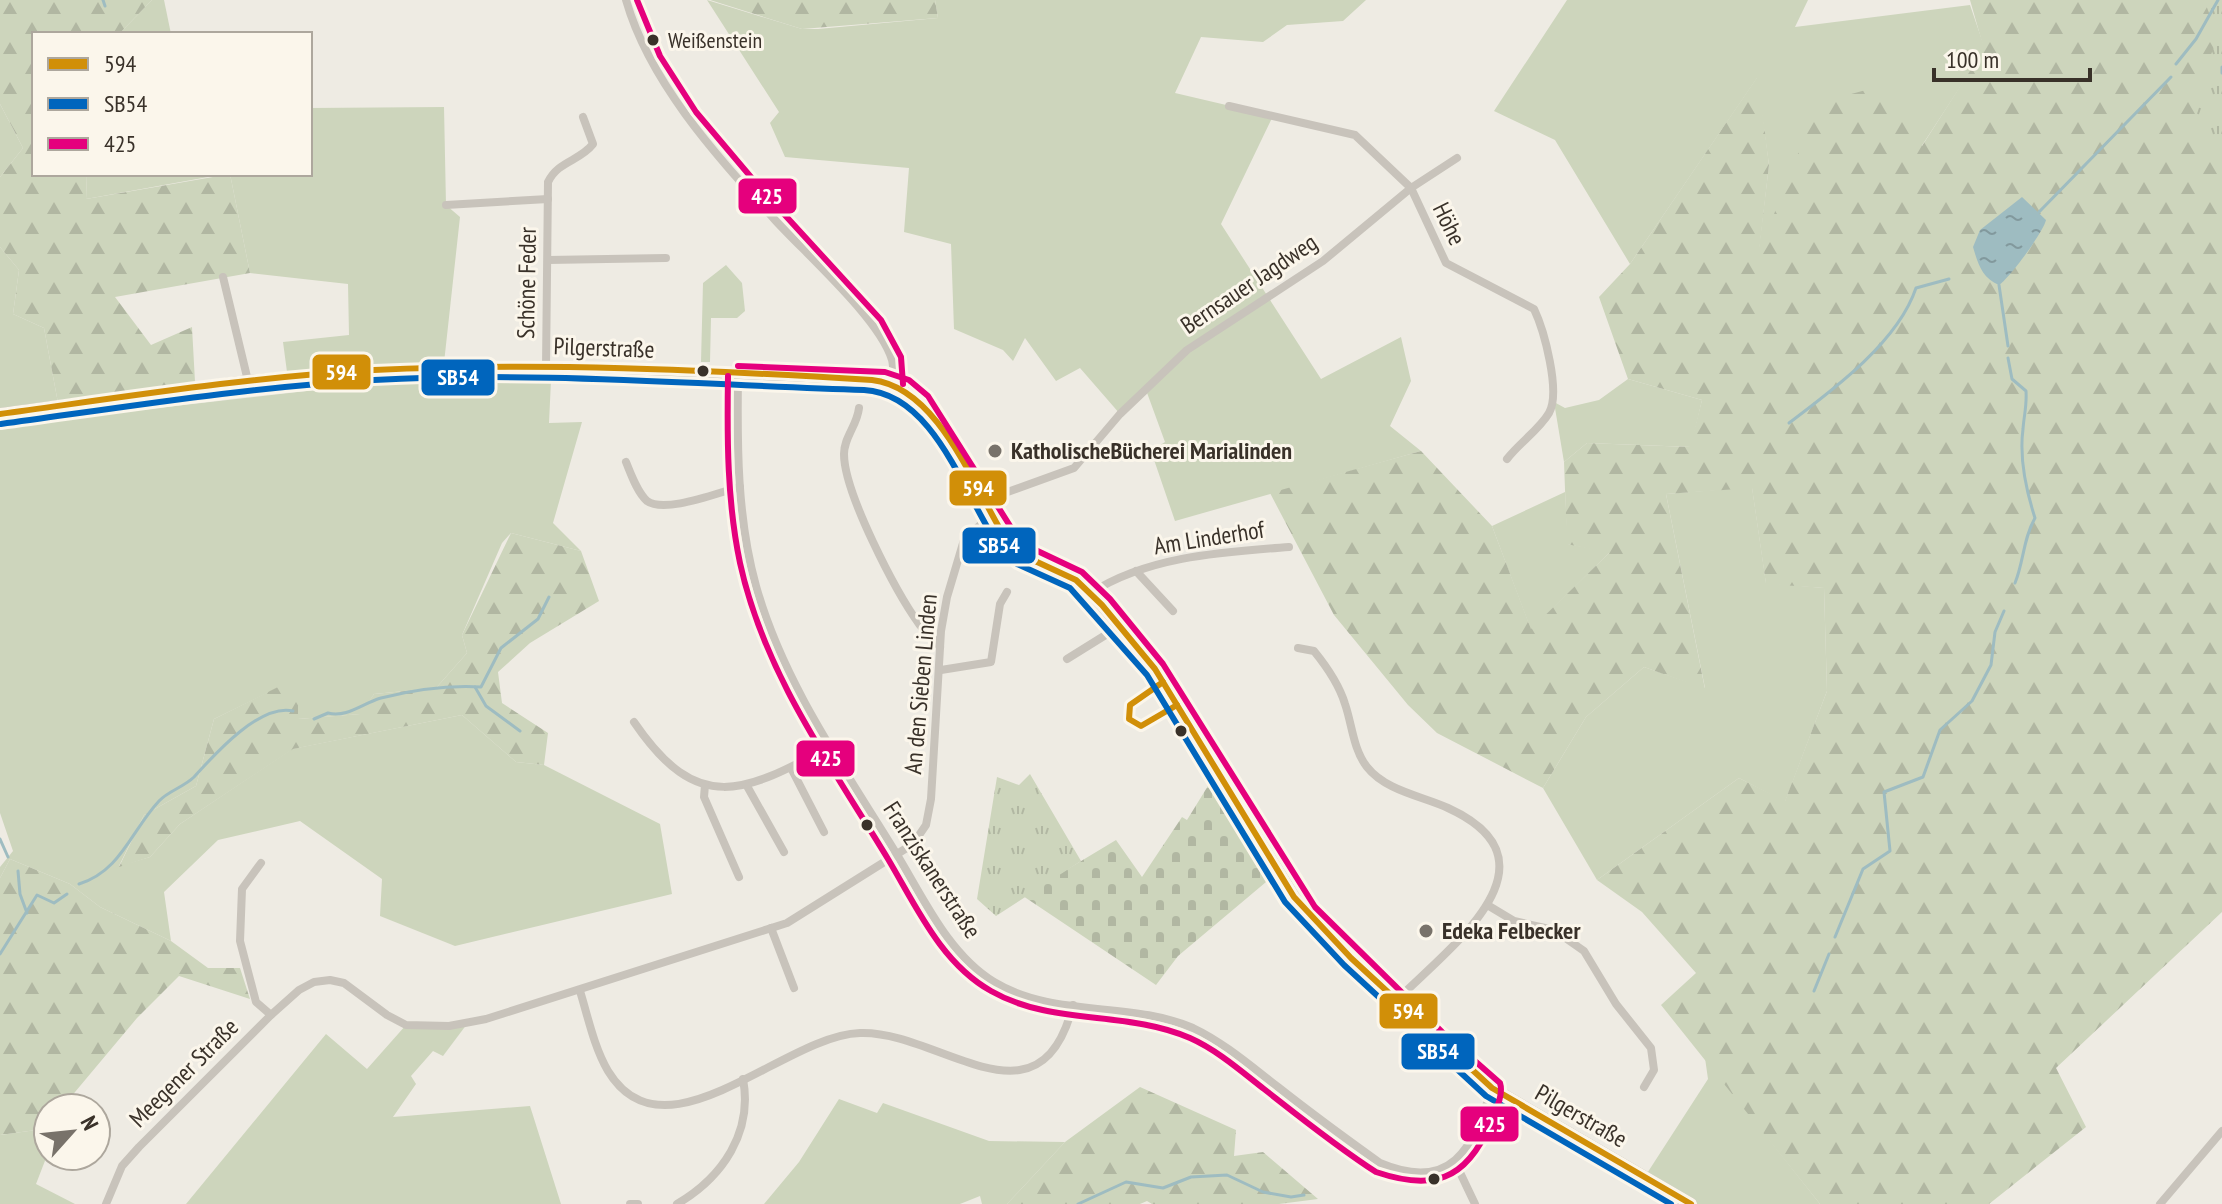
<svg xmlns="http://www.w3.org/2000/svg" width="2222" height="1204" viewBox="0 0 2222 1204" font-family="'PT Sans Narrow',sans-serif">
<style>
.green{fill:#cdd5bc}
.forest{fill:url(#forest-firs)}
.cemetery{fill:url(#cemetery-stones)}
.park{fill:url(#park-tufts)}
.water{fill:url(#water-ripples)}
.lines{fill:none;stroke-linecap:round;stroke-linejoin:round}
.stream{stroke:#9ebcc1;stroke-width:3}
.minor{stroke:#c8c3bb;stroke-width:8}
.secondary{stroke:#b8b3ac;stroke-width:12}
.bus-1-casing{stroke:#fbf6eb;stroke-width:12}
.bus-2-casing{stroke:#fbf6eb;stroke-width:12}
.bus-3-casing{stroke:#fbf6eb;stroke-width:12}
.bus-1{stroke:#d18f08;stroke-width:6}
.bus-2{stroke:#0065bd;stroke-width:6}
.bus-3{stroke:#e5007d;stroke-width:6}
.bus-dot{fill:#393129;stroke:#fbf6eb;stroke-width:3}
.poi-dot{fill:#78726a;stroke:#fbf6eb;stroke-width:3}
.labels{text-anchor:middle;stroke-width:6;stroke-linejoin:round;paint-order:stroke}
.bus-label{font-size:22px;fill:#393129;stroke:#fbf6eb;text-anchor:start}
.street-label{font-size:24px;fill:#393129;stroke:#fbf6eb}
.poi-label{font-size:24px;font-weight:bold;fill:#393129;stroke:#fbf6eb;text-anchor:start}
.line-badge{stroke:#fbf6eb;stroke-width:3}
.badge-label{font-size:22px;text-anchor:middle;font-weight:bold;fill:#fff}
</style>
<defs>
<pattern id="forest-firs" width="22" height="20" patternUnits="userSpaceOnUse" patternTransform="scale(2)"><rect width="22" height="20" fill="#cdd5bc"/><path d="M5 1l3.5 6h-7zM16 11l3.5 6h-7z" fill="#b1b7a2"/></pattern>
<pattern id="cemetery-stones" width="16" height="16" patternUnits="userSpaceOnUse" patternTransform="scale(2)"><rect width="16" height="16" fill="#cdd5bc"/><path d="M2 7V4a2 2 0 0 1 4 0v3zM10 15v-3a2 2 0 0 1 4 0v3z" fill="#b1b7a2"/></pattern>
<pattern id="park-tufts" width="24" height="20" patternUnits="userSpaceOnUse" patternTransform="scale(2)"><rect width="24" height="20" fill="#cdd5bc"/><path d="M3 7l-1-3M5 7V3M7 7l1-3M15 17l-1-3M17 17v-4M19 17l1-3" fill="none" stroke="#b1b7a2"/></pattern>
<pattern id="water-ripples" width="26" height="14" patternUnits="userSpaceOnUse" patternTransform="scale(2)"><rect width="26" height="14" fill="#9ebcc1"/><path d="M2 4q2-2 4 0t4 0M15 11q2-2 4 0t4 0" fill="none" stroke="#82999d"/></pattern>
</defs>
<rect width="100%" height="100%" fill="#eeebe3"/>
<g class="green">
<polygon points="152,0 164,0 171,34 119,34"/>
<polygon points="707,0 802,29 818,29 938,18 935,0 1366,0 1343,21 1287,25 1263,42 1201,37 1175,93 1273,116 1221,224 1321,379 1401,337 1411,381 1390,426 1421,451 1175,521 1151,451 1165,442 1146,390 1120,414 1080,368 1056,381 1025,338 1013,361 1003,350 954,329 951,244 904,232 909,168 785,157 770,123 779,112"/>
<polygon points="1567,0 1808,0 1795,27 1970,5 1985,49 1921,147 1758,256 1769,165 1757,78 1630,264 1555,140 1494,111"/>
<polygon points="0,104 23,148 0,177"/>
<polygon points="444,107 446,205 460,217 444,363 287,372 283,342 349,335 348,284 250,273 230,174 310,174 310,108"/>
<polygon points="87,174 225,174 86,199"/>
<polygon points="0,247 19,270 13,314 44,328 58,403 0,408"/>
<polygon points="726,265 742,283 745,311 737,318 711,318 710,362 701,362 703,283"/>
<polygon points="491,379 551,380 549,423 582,422 553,523 581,551 511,533 502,543 462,635 467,653 436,688 374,694 361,714 298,719 298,678 214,719 196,786 144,815 119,866 150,857 180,824 292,749 462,715 516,762 544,765 660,824 672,894 455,946 380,916 382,879 300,821 218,840 164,892 171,941 100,907 70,884 10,859 0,878 0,867 13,851 0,813 0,426 350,386"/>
<polygon points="1628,379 1702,400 1691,447 1587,443 1564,462 1554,402 1565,408 1599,400"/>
<polygon points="1752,487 1766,583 1824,588 1827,691 1785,802 1739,778 1597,880 1543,788 1586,717 1644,667 1705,688 1666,494"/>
<polygon points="1565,492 1568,544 1610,552 1531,630 1492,526"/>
<polygon points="467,1024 443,1056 433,1051 411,1076 416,1084 393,1117 530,1106 561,1204 186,1204 326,1034 367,1069 406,1025"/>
<polygon points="1705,1058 1820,1204 1691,1204 1644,1178 1708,1079"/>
<polygon points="839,1099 877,1113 883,1103 989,1141 1065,1142 1007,1204 982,1204 980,1196 960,1204 764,1204 799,1162"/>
<polygon points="48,1119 48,1153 36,1184 75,1204 0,1204 0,1135 36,1130"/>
</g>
<g class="forest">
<polygon points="0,0 152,0 119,34 34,34 34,174 87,174 86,199 230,174 250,273 115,297 151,345 192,327 195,382 58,403 44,328 13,314 19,270 0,247 0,177 23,148 0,104"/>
<polygon points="710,0 935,0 938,18 802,29"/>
<polygon points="1970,0 2222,0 2222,912 2056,1068 2086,1127 1989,1204 1820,1204 1661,1005 1696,973 1642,912 1597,880 1739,778 1785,801 1827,691 1824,588 1766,584 1752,488 1666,494 1705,689 1644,667 1586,717 1543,788 1437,733 1408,705 1334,615 1270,493 1421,451 1492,526 1531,629 1609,553 1567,544 1564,462 1587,443 1690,447 1702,400 1628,379 1599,297 1630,264 1758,76 1769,165 1759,252 1818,103 1877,87 1922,146 1984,49"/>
<polygon points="511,533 581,551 599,601 530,643 498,672 502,703 548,733 544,765 516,762 462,715 293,749 180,824 150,857 119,867 144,815 196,786 214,719 298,677 298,719 360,714 374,694 436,688 467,653 462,635"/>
<polygon points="10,859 70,884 100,907 171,941 208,968 240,968 250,999 179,976 137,1018 70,1098 60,1108 48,1108 48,1119 36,1130 0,1135 0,878"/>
<polygon points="1140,1087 1236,1130 1234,1156 1263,1152 1318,1199 1279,1204 1152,1204 1147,1201 1140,1204 1007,1204 1065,1142"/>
</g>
<polygon class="cemetery" points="1211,781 1272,877 1178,956 1156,985 1023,896 1116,840 1142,877 1182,817 1187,820"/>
<g class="park">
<path d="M 2204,0 L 2222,0 L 2222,157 C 2175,120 2202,82 2218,36 Z"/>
<polygon points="1030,774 1081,861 996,916 977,899 997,777 1019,785"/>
</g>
<path class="water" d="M 2022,197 L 2046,220 C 2044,231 2009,279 1999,285 C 1982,278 1978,264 1973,247 L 1980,230 Z"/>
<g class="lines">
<g class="stream">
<polyline points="103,0 105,6"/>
<polyline points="2176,64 2196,39 2218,0"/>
<polyline points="2222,67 2222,73"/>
<polyline points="2039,212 2171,77"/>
<polyline points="1999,285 2008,346"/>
<path d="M 2008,358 L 2012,379 L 2026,391 C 2027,406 2024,415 2023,429 C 2019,459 2026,490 2035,518 C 2023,539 2024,561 2015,583"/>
<path d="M 1789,423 C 1833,390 1898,342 1916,288 L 1949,279"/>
<polyline points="475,687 486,706 520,731"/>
<path d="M 314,719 L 328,713 C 347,718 363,703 381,698 C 413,690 448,685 481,687 L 501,648 L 538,619 L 549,597"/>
<polyline points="0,839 8,857"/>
<polyline points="18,871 20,894 27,913"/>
<path d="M 79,884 C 121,871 131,831 159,801 C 168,791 184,787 194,777 C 214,755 260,703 293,711"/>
<polyline points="1835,937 1863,869 1890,851 1884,792 1923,777 1940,730 1972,701 1991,665 1995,632 2004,611"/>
<polyline points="0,954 37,895 54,903 67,894"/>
<polyline points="1814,991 1829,954"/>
<polyline points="1078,1204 1126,1182 1163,1188 1191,1177 1227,1175 1263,1192 1291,1197 1304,1195"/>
</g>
<g class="minor">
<path d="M 626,0 C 650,84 718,157 775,220 C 805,253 880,319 892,360 C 894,367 893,377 893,384"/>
<path d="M 1229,106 L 1355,135 L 1411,188 L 1446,263 L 1534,309 C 1544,330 1561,392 1549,413 C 1539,430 1519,443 1507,459"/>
<polyline points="446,205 548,199"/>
<polyline points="548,260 666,258"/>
<polyline points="223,277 248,381"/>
<path d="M 546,368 L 548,182 C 558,161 580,161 593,144 L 583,117"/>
<path d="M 738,376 C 737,445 737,518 756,586 C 783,683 844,768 896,853 C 923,897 948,954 994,982 C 1053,1018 1131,1001 1193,1028 C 1223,1042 1252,1067 1278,1087 C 1311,1113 1345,1138 1380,1163 C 1451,1193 1473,1149 1492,1088"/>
<path d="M 859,408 C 857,426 844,437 844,454 C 844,493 896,592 919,624 C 926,632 934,638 940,647"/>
<path d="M 626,462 C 631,474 637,492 647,501 C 665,514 719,492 740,487"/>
<polyline points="984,505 1002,494 1074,468 1120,414 1187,350 1323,261 1411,188 1457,158"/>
<polyline points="1136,571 1173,611"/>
<path d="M 1091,593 C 1148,556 1223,552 1289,547"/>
<path d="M 1298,648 L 1314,651 C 1327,667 1339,684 1345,704 C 1352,724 1353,749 1367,767 C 1386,791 1422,796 1448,808 C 1568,863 1447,949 1396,1001"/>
<polyline points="1067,659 1120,626"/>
<polyline points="941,670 991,662 1000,604 1007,592"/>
<path d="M 634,722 C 698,816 744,793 831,746"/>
<polyline points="791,768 824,832"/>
<polyline points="705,785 704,797 739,877"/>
<polyline points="747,786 784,852"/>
<polyline points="261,863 242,889 240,941 256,1002 271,1015"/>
<polyline points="1489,906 1514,921 1554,930 1584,951 1616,1004 1651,1048 1654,1070 1644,1087"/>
<polyline points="771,928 794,988"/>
<path d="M 580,991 C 588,1017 594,1047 608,1071 C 665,1165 784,1035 860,1033 C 939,1030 1040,1136 1073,1005"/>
<polyline points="1455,1162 1475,1204"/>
<polyline points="106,1204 122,1166 139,1147 271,1015 299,990 314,982 330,980 344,983 387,1015 406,1025 449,1026 486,1019 787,923 913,844 926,825 931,799 941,631 947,597 964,540 990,516"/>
<polyline points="630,1204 638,1204"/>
<path d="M 677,1204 C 723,1177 753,1132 743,1079"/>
<polyline points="2160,1204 2222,1131"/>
</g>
<path class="secondary" d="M 0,414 L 248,381 L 375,370 L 587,369 L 841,379 C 861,380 884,378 902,388 C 944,410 979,504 1009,544 L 1022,555 L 1048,564 L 1076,580 L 1102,605 L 1155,669 L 1294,897 L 1351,958 L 1492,1088 L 1691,1204"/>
<defs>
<g id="bus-1">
<path d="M 0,414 C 124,397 249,377 374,370 C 539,362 708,370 872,380 C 941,388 975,492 1009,544 L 1022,555 L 1076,580 L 1102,605 L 1155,669 L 1294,897 L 1351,958 L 1492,1088 L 1691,1204"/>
<polyline points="1163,682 1130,705 1129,719 1141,726 1177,705"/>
</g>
<path id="bus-2" d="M 1,424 C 125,407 249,387 374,380 C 537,371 701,385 864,390 C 936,394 965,499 1002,551 L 1017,564 L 1070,588 L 1147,675 L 1285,902 L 1344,965 L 1486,1096 L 1671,1204"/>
<g id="bus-3">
<polyline points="637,0 660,56 696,112 761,189 881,320 901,357 903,384"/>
<path d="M 728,376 C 727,438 727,501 740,563 C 764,673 831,765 888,859 C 916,906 941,963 991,991 C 1052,1026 1126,1010 1190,1038 C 1217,1050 1241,1071 1264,1089 C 1301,1118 1337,1147 1376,1172 C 1432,1191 1466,1181 1490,1124 C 1495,1112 1504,1095 1500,1083 L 1442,1032 L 1315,907 L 1163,664 L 1110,599 L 1082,572 L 1027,546 L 1017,537 L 928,396 L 909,380 L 885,372 L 738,366"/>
</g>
</defs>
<use href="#bus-1" class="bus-1-casing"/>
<use href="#bus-2" class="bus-2-casing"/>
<use href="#bus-3" class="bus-3-casing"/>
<use href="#bus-1" class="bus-1"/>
<use href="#bus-2" class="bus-2"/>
<use href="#bus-3" class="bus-3"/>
</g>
<g class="bus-dot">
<circle cx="653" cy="40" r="7"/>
<circle cx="703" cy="371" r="7"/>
<circle cx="1181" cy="731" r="7"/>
<circle cx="867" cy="825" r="7"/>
<circle cx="1434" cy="1179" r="7"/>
</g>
<g class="poi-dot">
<circle cx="995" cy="451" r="8"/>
<circle cx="1426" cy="931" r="8"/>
</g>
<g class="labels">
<g class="bus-label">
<text x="668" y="48">Weißenstein</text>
</g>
<g class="street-label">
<text transform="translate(1449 224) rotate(64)" y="8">Höhe</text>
<text transform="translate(527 283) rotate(-89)" y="8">Schöne Feder</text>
<text transform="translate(1249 284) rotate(-34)" y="8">Bernsauer Jagdweg</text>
<text transform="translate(604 348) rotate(2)" y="8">Pilgerstraße</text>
<text transform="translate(1209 538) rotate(-9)" y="8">Am Linderhof</text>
<text transform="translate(921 684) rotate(-85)" y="8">An den Sieben Linden</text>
<text transform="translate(932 870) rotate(57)" y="8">Franziskanerstraße</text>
<text transform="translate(184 1073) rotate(-45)" y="8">Meegener Straße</text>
<text transform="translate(1581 1116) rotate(30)" y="8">Pilgerstraße</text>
</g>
<g class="poi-label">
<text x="1011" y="459">KatholischeBücherei Marialinden</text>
<text x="1442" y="939">Edeka Felbecker</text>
</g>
</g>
<g class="line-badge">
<rect x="737" y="177" width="61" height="38" rx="8" fill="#e5007d"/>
<rect x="311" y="353" width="61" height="38" rx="8" fill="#d18f08"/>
<rect x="420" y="358" width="76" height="39" rx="8" fill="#0065bd"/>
<rect x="948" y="469" width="60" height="38" rx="8" fill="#d18f08"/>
<rect x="961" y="526" width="76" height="39" rx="8" fill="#0065bd"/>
<rect x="795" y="739" width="61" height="39" rx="8" fill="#e5007d"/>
<rect x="1378" y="992" width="61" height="38" rx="8" fill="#d18f08"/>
<rect x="1400" y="1032" width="76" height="39" rx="8" fill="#0065bd"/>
<rect x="1459" y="1105" width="61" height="38" rx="8" fill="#e5007d"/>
</g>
<g class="badge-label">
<text x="767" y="204">425</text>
<text x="341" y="380">594</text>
<text x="458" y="385">SB54</text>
<text x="978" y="496">594</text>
<text x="999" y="553">SB54</text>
<text x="826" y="766">425</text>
<text x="1408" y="1019">594</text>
<text x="1438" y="1059">SB54</text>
<text x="1490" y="1132">425</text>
</g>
<rect x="32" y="32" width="280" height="144" fill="#fbf6eb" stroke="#ada79d" stroke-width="2"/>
<rect x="48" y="58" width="40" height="12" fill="#d18f08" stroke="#ada79d" stroke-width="2"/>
<text x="104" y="72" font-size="24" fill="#393129">594</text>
<rect x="48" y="98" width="40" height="12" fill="#0065bd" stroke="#ada79d" stroke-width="2"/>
<text x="104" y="112" font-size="24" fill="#393129">SB54</text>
<rect x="48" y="138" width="40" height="12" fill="#e5007d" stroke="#ada79d" stroke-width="2"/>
<text x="104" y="152" font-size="24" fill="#393129">425</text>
<g transform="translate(72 1132) rotate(63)"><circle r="38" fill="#fbf6eb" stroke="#ada79d" stroke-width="2"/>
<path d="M0-6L14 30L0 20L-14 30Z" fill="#78726a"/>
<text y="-12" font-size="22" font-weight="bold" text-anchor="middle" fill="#393129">N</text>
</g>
<path d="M1934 68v12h156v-12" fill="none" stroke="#393129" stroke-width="4"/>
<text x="1946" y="68" font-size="24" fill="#393129" stroke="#fbf6eb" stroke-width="6" paint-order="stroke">100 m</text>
</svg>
